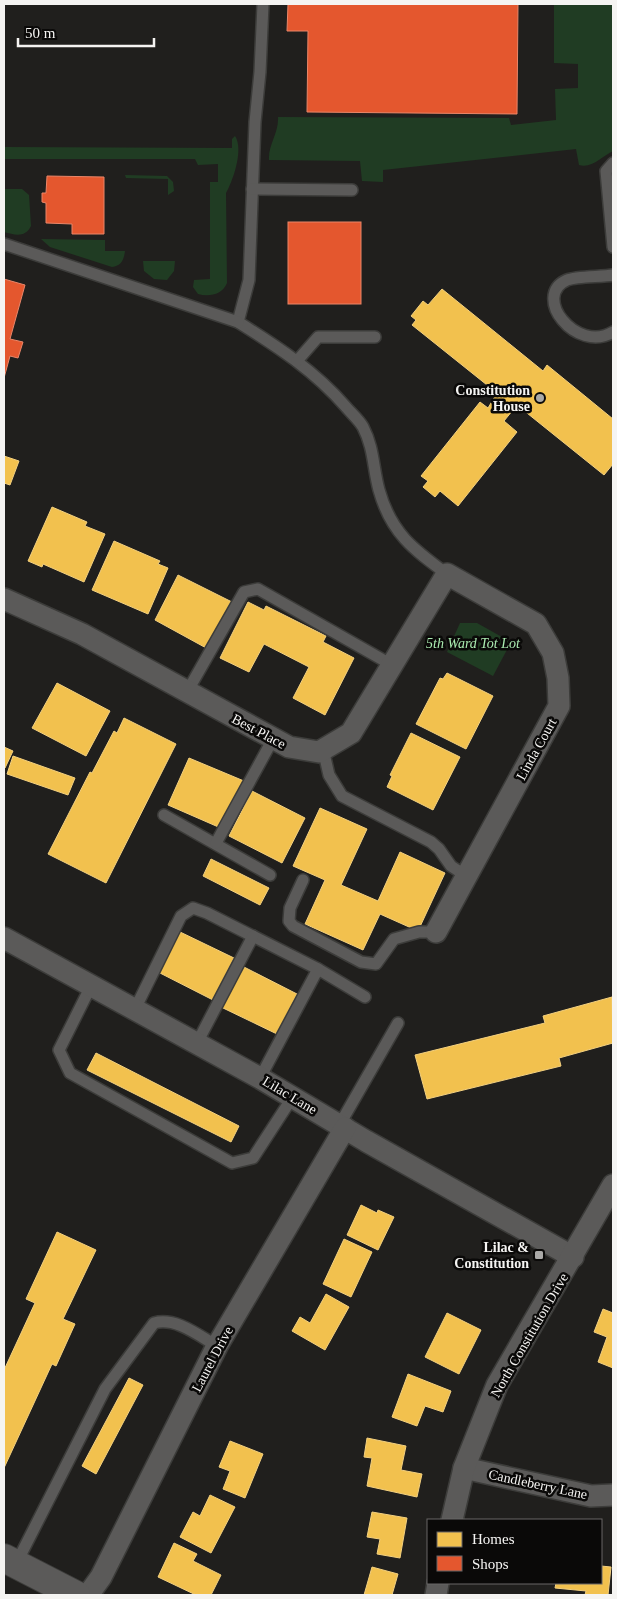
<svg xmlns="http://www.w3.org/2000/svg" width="617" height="1599" viewBox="0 0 617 1599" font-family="Georgia,serif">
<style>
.green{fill:#203c23}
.homes{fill:#f2c14e;stroke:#f3d07f}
.shops{fill:#e4572e;stroke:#e98669}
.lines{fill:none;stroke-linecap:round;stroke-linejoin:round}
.service-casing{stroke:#3c3c3a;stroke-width:14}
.minor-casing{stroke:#3c3c3a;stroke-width:24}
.tertiary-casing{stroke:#3c3c3a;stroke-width:30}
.service{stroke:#5b5a59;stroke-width:11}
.minor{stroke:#5b5a59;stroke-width:21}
.tertiary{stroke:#5b5a59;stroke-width:28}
.poi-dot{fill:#aaa9a7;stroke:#0a0908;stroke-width:2}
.labels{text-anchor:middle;stroke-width:5;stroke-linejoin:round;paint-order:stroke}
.poi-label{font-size:14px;font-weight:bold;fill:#f5f4f2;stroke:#0a0908;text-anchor:end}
.park-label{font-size:14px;font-style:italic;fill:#abecb1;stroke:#0a0908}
.street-label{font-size:14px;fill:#f5f4f2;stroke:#0a0908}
</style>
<rect width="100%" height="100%" fill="#201f1d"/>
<g class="green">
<path d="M 554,4 L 613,4 L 613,151 C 602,156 592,169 579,165 L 576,149 L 383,170 L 383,182 L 362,181 L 360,161 L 269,160 C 268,145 279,133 278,117 L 509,118 L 511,125 L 556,120 L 555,89 L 578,88 L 578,64 L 554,63 Z"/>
<path d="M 235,136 C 244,149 233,181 226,193 L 227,283 C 222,295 209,297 198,294 L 193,287 L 194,280 L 210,279 L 210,182 L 218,182 L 218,164 L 198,165 L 195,159 L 4,159 L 4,147 L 232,148 L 232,139 Z"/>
<polygon points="125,175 167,176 173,182 174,191 168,195 168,179 126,178"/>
<path d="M 4,189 L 22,189 L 29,195 L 31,226 C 25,238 15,235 4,232 Z"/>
<path d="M 41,239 L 105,240 L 105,251 L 125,251 C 124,260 121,266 112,267 L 50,247 Z"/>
<polygon points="143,261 175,261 174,271 167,280 154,279 144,271"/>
<polygon points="460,623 477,623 511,642 493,676 447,652"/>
</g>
<g class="homes">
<polygon points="442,289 543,371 547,365 613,419 613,464 604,475 517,405 504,421 517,432 458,506 440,491 435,497 423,487 428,481 421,476 480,402 488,408 497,393 412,325 416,320 411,316 423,301 428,305"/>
<polygon points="4,456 19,461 10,485 4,483"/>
<polygon points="52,507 87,522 85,526 105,534 84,582 43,564 42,567 28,561"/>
<polygon points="114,541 160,561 158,564 168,568 148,614 92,590"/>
<polygon points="178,575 232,602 208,649 155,620"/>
<polygon points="248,602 264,610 266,606 326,636 323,642 354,658 325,715 293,698 309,667 264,644 249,672 220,658"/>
<polygon points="447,673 493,696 466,749 416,724 440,678 443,679"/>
<polygon points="57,683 110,711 86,756 32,728"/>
<polygon points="124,718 176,744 106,883 48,854 90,772 92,773 114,731 117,733"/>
<polygon points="411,733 460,757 433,810 387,787 392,776 390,775"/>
<polygon points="4,747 13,751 5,768 4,767"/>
<polygon points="13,756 75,778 68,795 7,774"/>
<polygon points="189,758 244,781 223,829 168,805"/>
<polygon points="252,791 305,818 282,863 229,836"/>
<polygon points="320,808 367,829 341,885 378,901 400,852 445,873 418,931 380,914 363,950 305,924 325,880 293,866"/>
<polygon points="211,859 269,888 260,905 203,876"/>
<polygon points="178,931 234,958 213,1000 158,972"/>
<polygon points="242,966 297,994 277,1034 221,1007"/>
<polygon points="612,997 613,1043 559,1058 561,1066 427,1099 415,1055 545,1023 543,1016"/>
<polygon points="96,1053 239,1126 231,1142 87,1070"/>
<polygon points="361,1205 377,1213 378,1210 394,1217 378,1250 347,1235"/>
<polygon points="57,1232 96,1250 63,1319 75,1324 56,1366 52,1364 4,1468 4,1370 35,1303 26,1299"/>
<polygon points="344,1239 372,1252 351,1297 323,1284"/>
<polygon points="326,1294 349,1307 325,1350 292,1331 300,1317 310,1323"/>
<polygon points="603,1309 613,1313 613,1368 598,1362 607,1337 594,1332"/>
<polygon points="447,1313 481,1330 459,1374 425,1357"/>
<polygon points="408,1374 451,1391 443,1412 425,1406 417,1426 392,1417"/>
<polygon points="129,1378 143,1385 96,1474 82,1466"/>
<polygon points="367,1438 406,1446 401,1470 422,1474 417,1497 367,1486 372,1458 364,1457"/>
<polygon points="230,1441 263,1454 245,1498 223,1489 230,1471 219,1467"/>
<polygon points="210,1495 235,1507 211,1553 180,1537 193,1512 200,1516"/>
<polygon points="372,1512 407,1518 400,1558 377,1554 380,1539 367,1537"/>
<polygon points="174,1543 197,1554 193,1561 221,1575 211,1595 196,1595 158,1577"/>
<polygon points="601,1566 611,1567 608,1595 585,1595 586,1591 555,1588 556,1583 601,1583"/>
<polygon points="372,1567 398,1574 392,1595 364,1595"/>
</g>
<g class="shops">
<polygon points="288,4 518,4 517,114 307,112 308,31 287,31"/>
<polygon points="47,176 104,177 104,234 72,234 72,224 46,223 46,203 42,202 42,193 46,193"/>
<rect x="288" y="222" width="73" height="82"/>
<polygon points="4,279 25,285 10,339 23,342 18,358 10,356 4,378"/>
</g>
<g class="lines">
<defs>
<g id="service">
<path d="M 263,4 L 260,72 L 255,122 L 249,280 L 238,322 C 278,347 315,371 346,407 C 351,413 359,420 363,427 C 374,448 373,468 379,490 C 391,533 413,549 447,574"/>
<polyline points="613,163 606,171 613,247"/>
<polyline points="252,189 352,190"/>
<polyline points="4,244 238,322"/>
<path d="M 613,275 C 601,277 577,276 567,280 C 531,296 576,354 613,332"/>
<polyline points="297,361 318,337 375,337"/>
<polyline points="187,692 244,592 258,589 392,665"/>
<polyline points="323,749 329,775 342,796 431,842 439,849 451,866 466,876"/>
<polyline points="164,815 270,875"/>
<polyline points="216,843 273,739"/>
<polyline points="303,880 290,908 289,921 293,926 361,962 376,964 394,939 419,932 436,932"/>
<polyline points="318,969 365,997"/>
<polyline points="91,986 59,1050 70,1073 232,1163 253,1158 292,1098"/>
<polyline points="135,1009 181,916 193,908 207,913 318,969 260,1078"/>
<polyline points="197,1043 253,936"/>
<polyline points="340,1124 398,1023"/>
<path d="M 16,1564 L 105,1389 L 154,1323 C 176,1317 198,1335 217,1346"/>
</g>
<g id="minor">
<polyline points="4,599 82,634 289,747 319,752 351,733 447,574 536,624 553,653 558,678 559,706 436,932"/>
<polyline points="4,938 260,1078 366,1141 573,1257"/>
<polyline points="464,1468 591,1496 613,1495"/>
<polyline points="452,1520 464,1468 497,1385 613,1185"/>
<polyline points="88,1595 101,1577 217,1346 345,1128"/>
<polyline points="436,1595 438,1583"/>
</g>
<polyline id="tertiary" points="4,1558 76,1595"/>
</defs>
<use href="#service" class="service-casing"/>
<use href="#minor" class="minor-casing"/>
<use href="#tertiary" class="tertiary-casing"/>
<use href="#service" class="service"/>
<use href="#minor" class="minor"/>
<use href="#tertiary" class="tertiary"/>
</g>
<g class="poi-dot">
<circle cx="540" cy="398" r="5"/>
<rect x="534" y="1250" width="10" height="10" rx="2.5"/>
</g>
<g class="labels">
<g class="poi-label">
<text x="530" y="395">Constitution<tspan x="530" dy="16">House</tspan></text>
<text x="529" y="1252">Lilac &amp;<tspan x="529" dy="16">Constitution</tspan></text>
</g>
<g class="park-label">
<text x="473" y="648">5th Ward Tot Lot</text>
</g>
<g class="street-label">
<text transform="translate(259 731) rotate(28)" y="5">Best Place</text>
<text transform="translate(536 749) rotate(-61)" y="5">Linda Court</text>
<text transform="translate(290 1095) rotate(31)" y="5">Lilac Lane</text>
<text transform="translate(529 1335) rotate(-60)" y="5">North Constitution Drive</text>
<text transform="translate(212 1359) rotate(-62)" y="5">Laurel Drive</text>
<text transform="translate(538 1484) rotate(12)" y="5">Candleberry Lane</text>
</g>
</g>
<rect width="617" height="1599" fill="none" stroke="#f5f4f2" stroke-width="10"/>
<rect x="427" y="1519" width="175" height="65" fill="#0a0908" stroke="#686766"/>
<rect x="437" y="1532" width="25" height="15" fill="#f2c14e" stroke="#686766"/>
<text x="472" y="1544" font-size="15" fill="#f5f4f2">Homes</text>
<rect x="437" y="1556" width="25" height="15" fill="#e4572e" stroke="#686766"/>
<text x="472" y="1569" font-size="15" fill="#f5f4f2">Shops</text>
<path d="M18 38v8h136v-8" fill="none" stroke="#f5f4f2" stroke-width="2.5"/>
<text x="25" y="38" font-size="15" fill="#f5f4f2" stroke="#0a0908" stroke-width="4" paint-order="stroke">50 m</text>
</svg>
